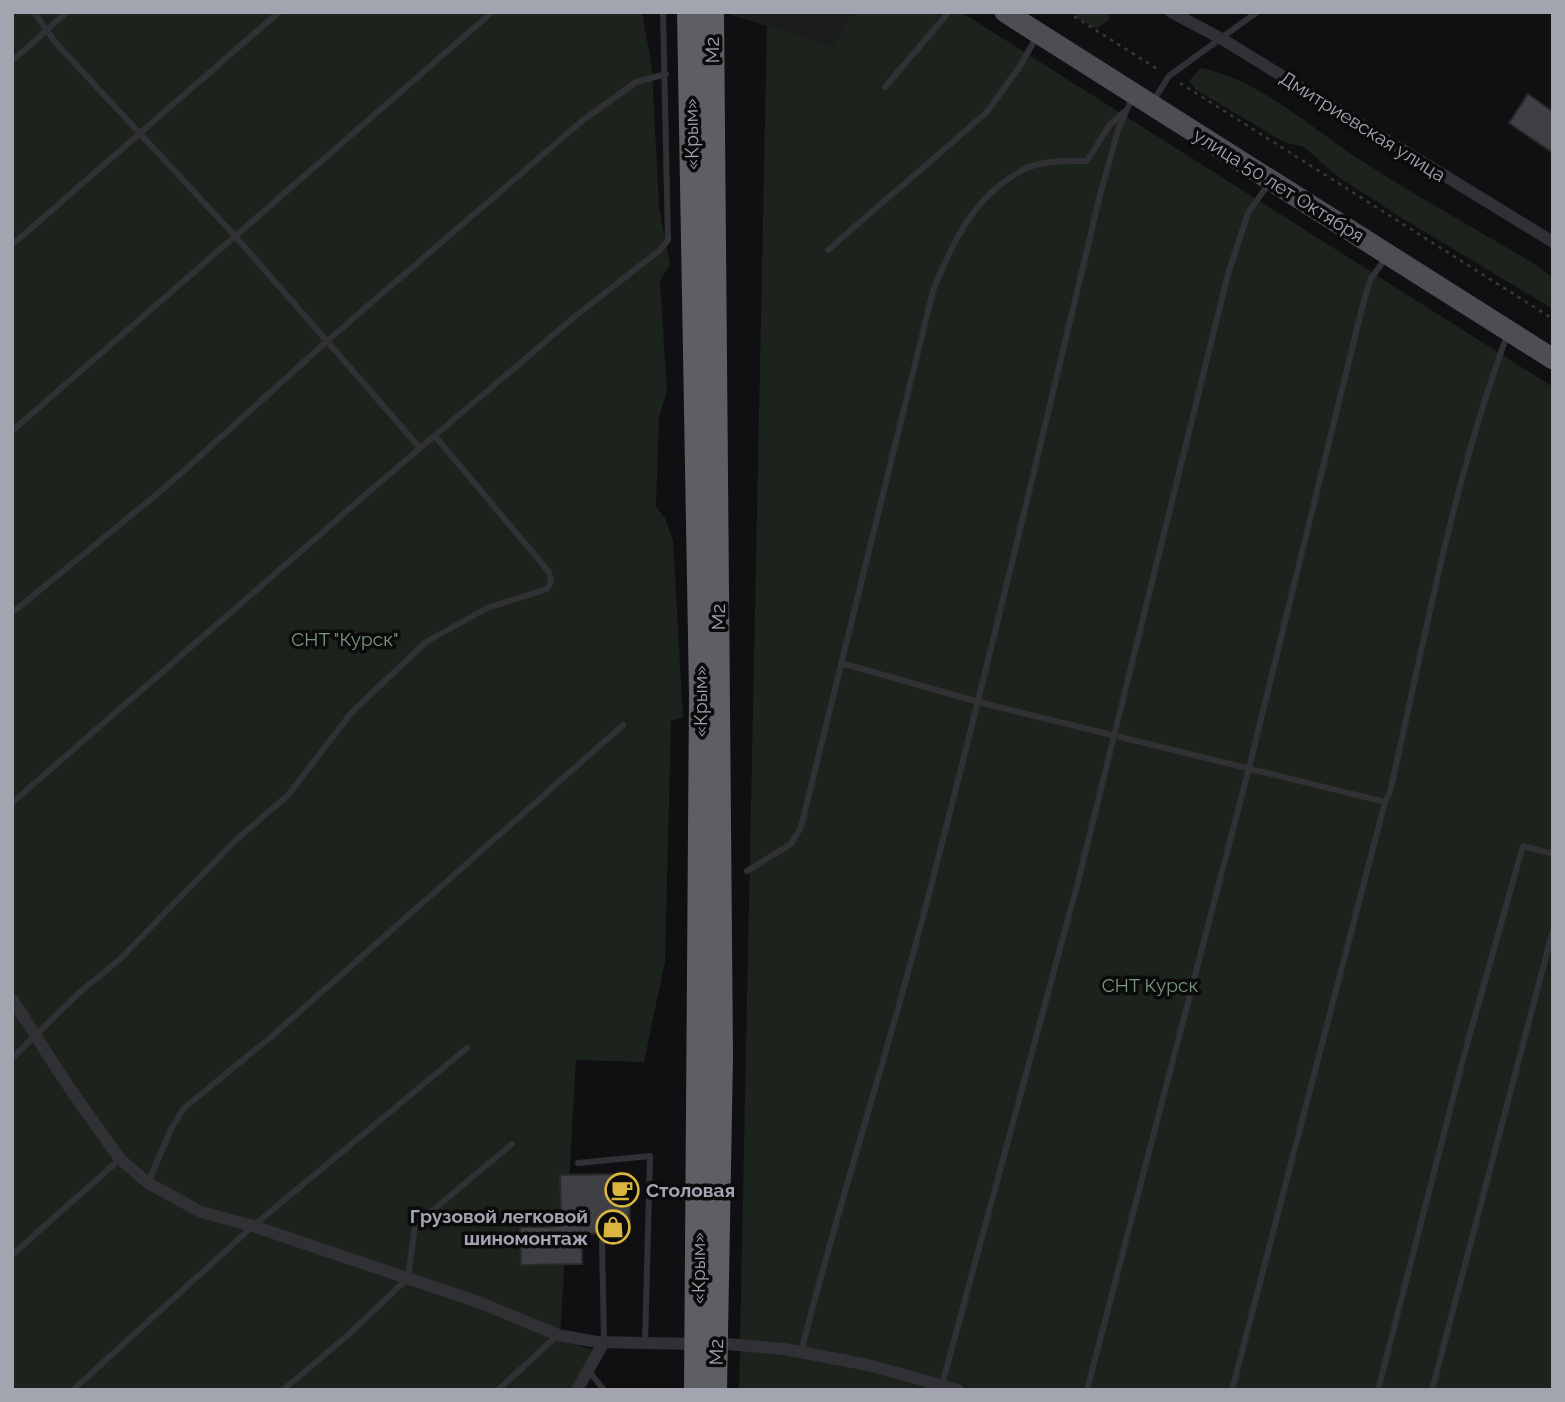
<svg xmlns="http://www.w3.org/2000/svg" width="1565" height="1402" viewBox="0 0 1565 1402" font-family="Raleway,sans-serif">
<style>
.built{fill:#1c1c1d}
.green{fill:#1c231d}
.building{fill:#3f4043;stroke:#2a2a2c;stroke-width:2}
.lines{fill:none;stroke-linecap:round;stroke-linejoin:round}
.path{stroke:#37383c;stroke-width:2.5;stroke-dasharray:3.5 5;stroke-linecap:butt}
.lane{stroke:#313135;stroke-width:6}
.street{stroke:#313135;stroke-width:12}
.primary{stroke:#4d4e54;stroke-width:21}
.highway{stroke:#5e5f65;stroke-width:24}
.labels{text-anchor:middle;stroke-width:7;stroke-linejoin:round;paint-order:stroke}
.street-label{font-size:19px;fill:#a2a5b0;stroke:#0b0b0b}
.park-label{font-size:19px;fill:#7b9980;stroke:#0b0b0b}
.poi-label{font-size:19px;font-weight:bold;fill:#a2a5b0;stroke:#0b0b0b;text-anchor:start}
</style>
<rect width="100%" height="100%" fill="#100f11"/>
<polygon class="built" points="731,12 851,12 834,47 731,15"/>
<g class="green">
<polygon points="12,12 642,12 652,69 659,207 670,265 660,281 667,391 659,417 656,507 665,518 673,541 683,717 671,721 665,962 644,1062 576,1060 560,1340 593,1350 583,1390 12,1390"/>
<polygon points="851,12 961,12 1553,387 1553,1390 739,1390 767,24 834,47"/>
<polygon points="1069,12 1109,12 1109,20 1096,29"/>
<path d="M 1201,68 C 1263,81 1310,128 1362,161 C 1420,199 1482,232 1541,268 L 1553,278 L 1553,309 L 1402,218 L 1337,176 L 1304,147 L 1284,142 L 1196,90 L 1189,81 Z"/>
</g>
<g class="building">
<polygon points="1528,94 1553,112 1553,153 1509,123"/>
<polygon points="629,1174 630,1233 582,1234 582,1264 521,1265 520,1227 553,1227 552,1214 561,1213 560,1175"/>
</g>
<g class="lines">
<g class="path">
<polyline points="1067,12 1159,70"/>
<polyline points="1180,83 1553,319"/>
</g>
<g class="lane">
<polyline points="34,12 55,42 236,237 420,448"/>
<polyline points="12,61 67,12"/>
<polyline points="885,87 949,12"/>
<polyline points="1153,101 1169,76 1257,12"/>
<polyline points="12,245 279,12"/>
<polyline points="828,250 986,113 1018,69 1036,38"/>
<polyline points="12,431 492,12"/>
<polyline points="12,613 168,485 326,342 582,121 636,82 666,74"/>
<polyline points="841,663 982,703 1385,802"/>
<polyline points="12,803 371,490 573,318 660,250 668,240 663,12"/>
<path d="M 747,871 L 791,844 L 801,827 L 933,291 C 953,241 975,193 1027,168 C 1045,160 1068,161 1087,161 L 1109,126 L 1124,112"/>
<polyline points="12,1058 80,992 119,960 235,841 288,795 352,712 426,642 487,608 547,589 551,581 549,572 435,436"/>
<polyline points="578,1163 650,1156 645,1345"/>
<polyline points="148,1183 171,1129 184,1108 271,1037 623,725"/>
<polyline points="602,1241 604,1342"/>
<polyline points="12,1255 120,1159"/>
<path d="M 801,1352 C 838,1205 886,1060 924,913 C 986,675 1043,435 1100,195 L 1118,130 L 1133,96"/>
<polyline points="588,1370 604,1390"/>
<polyline points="942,1385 1078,882 1228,274 1248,213 1270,182"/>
<polyline points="73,1390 253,1226 467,1048"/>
<polyline points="283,1390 348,1335 408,1278 415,1225 512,1144"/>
<polyline points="498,1390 558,1335"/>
<polyline points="1087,1390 1249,768 1362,308 1370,280 1387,256"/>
<path d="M 1232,1390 L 1385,802 L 1390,792 C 1425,639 1453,480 1508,333"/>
<polyline points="1378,1390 1466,1048 1523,846 1553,854"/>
<polyline points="1432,1390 1553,930"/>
</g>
<g class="street">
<polyline points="1171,12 1222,39 1553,242"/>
<polyline points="12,999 66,1083 120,1159 148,1183 201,1212 253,1226 481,1303 558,1335 597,1342 697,1344"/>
<polyline points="716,1343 784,1349 868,1365 958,1390"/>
<polyline points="577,1390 604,1342"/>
</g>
<polyline class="primary" points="1005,12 1553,359"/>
<g class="highway">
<polyline points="689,12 701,694 696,1390"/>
<polyline points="712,12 721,1056 715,1390"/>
</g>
</g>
<defs>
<symbol id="cafe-ring" viewBox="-11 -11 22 22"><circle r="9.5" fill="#0b0b0b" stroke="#dab63e" stroke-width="1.5"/><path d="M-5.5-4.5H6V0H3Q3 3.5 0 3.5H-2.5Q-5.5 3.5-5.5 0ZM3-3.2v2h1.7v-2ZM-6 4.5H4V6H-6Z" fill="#dab63e"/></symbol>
<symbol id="shop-ring" viewBox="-11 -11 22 22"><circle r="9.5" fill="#0b0b0b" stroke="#dab63e" stroke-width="1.5"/><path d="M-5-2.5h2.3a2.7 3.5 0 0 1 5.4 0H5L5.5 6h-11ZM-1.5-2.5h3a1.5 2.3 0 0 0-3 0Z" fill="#dab63e"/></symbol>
</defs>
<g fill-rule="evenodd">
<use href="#cafe-ring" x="603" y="1171" width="38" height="38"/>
<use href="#shop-ring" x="594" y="1208" width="38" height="38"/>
</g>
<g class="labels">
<g class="street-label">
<text transform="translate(712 50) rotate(-91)" y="7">М2</text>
<text transform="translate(1363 126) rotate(32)" y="7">Дмитриевская улица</text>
<text transform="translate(691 134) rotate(-91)" y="7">«Крым»</text>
<text transform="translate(1279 185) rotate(32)" y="7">улица 50 лет Октября</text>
<text transform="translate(718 617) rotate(-90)" y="7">М2</text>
<text transform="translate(700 701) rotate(-90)" y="7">«Крым»</text>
<text transform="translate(698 1268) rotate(-90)" y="7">«Крым»</text>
<text transform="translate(716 1352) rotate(-89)" y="7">М2</text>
</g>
<g class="park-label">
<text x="345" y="646">СНТ "Курск"</text>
<text x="1150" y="992">СНТ Курск</text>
</g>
<g class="poi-label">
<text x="646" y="1197">Столовая</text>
<text x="588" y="1223" text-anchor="end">Грузовой легковой<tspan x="588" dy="22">шиномонтаж</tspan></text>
</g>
</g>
<rect width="1565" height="1402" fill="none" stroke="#a2a5b0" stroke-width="28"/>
</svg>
